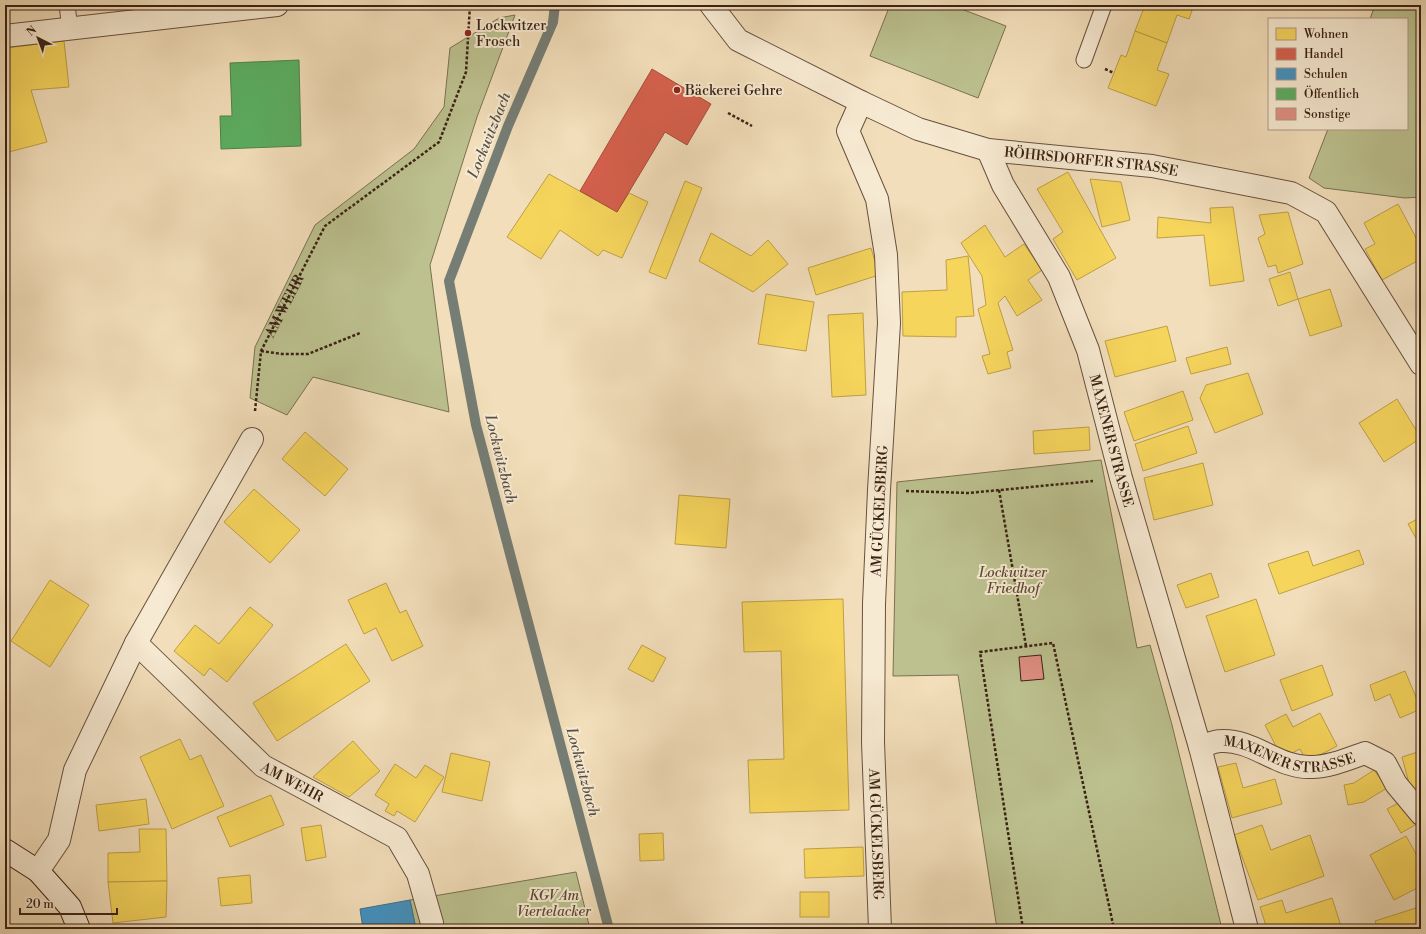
<svg xmlns="http://www.w3.org/2000/svg" width="1426" height="934" viewBox="0 0 1426 934" font-family="'Libre Bodoni',serif">
<style>
.green{fill:#bcc18f;stroke:#7b7152}
.homes{fill:#f6d55c;stroke:#be9f46}
.shops{fill:#d6604d;stroke:#a74d3c}
.schools{fill:#4393c3;stroke:#40718e}
.public{fill:#5aae61;stroke:#50844a}
.lines{fill:none;stroke-linecap:round;stroke-linejoin:round}
.stream{stroke:#757d75;stroke-width:10}
.building{fill:#df8f83;stroke:#3a2114}
.service-casing{stroke:#68503e;stroke-width:17}
.minor-casing{stroke:#68503e;stroke-width:24}
.tertiary-casing{stroke:#68503e;stroke-width:24}
.secondary-casing{stroke:#3a2114;stroke-width:24}
.path{stroke:#3a2114;stroke-width:2.5;stroke-dasharray:3 2;stroke-linecap:butt}
.service{stroke:#f7ead2;stroke-width:15}
.minor{stroke:#f7ead2;stroke-width:22}
.tertiary{stroke:#f7ead2;stroke-width:22}
.secondary{stroke:#f7ead2;stroke-width:22}
.poi-dot{fill:#8f2418;stroke:#f7ead2;stroke-width:1.5}
.labels{text-anchor:middle;stroke-width:4;stroke-linejoin:round;paint-order:stroke}
.poi-label{font-size:14px;fill:#3a2114;stroke:#f7ead2;text-anchor:start}
.street-label{font-size:14px;fill:#3a2114;stroke:#f7ead2}
.park-label{font-size:14px;font-style:italic;fill:#5a4933;stroke:#f7ead2}
.water-label{font-size:15px;font-style:italic;fill:#574f44;stroke:#f7ead2}
</style>
<rect width="100%" height="100%" fill="#f2deba"/>
<filter id="stains"><feTurbulence type="fractalNoise" baseFrequency=".005" numOctaves="4"/><feColorMatrix values="0 0 0 0 .2 0 0 0 0 .09 0 0 0 0 .02 0 0 0 .5 -.17"/></filter>
<radialGradient id="worn" r=".72"><stop offset=".6" stop-color="#630" stop-opacity="0"/><stop offset="1" stop-color="#630" stop-opacity=".3"/></radialGradient>
<g class="green">
<polygon points="890,5 951,5 1006,26 978,98 870,56"/>
<polygon points="1375,5 1421,5 1421,197 1405,198 1324,188 1309,178 1328,129 1407,129 1407,19 1370,19"/>
<polygon points="515,15 477,117 430,265 449,412 313,377 287,415 250,398 255,347 315,225 414,149 444,107 450,48 499,18"/>
<polygon points="1101,460 1137,648 1150,645 1172,725 1222,929 997,929 958,675 893,676 897,482"/>
<polygon points="576,872 590,929 416,929 410,900"/>
</g>
<g class="homes">
<polygon points="1145,5 1194,5 1189,19 1177,15 1167,43 1135,31"/>
<polygon points="1135,31 1167,43 1157,70 1169,74 1156,106 1108,88 1121,55 1126,57"/>
<polygon points="64,41 69,87 31,90 47,142 5,153 5,48"/>
<polygon points="1068,172 1116,258 1077,280 1053,239 1063,232 1037,189"/>
<polygon points="549,174 617,212 629,193 648,202 622,258 603,250 598,256 560,230 541,259 507,237"/>
<polygon points="1090,179 1121,182 1130,220 1102,227"/>
<polygon points="685,181 702,188 666,279 649,272"/>
<polygon points="1398,204 1421,247 1421,259 1382,280 1365,249 1375,244 1364,223"/>
<polygon points="1233,207 1244,281 1210,286 1204,235 1157,238 1158,217 1211,223 1210,208"/>
<polygon points="1288,212 1303,264 1278,273 1276,265 1268,267 1258,238 1265,234 1259,215"/>
<polygon points="985,225 1005,257 1024,244 1042,270 1028,280 1042,300 1017,316 1005,296 998,303 1013,350 1007,352 1011,368 988,374 982,356 990,354 978,309 986,305 982,276 961,243"/>
<polygon points="711,233 751,256 768,240 788,264 753,292 699,261"/>
<polygon points="871,248 879,275 816,295 808,268"/>
<polygon points="968,256 974,316 956,317 956,337 903,336 902,292 947,290 946,260"/>
<polygon points="1290,272 1298,299 1278,306 1269,279"/>
<polygon points="1330,289 1342,326 1310,336 1298,299"/>
<polygon points="766,294 814,302 806,351 758,344"/>
<polygon points="863,313 866,395 832,397 828,315"/>
<polygon points="1167,326 1176,361 1115,377 1105,341"/>
<polygon points="1227,347 1231,364 1191,374 1186,358"/>
<polygon points="1248,373 1263,414 1215,433 1200,398 1206,385"/>
<polygon points="1183,391 1193,420 1134,441 1124,412"/>
<polygon points="1397,399 1421,438 1384,462 1359,423"/>
<polygon points="1188,426 1197,453 1143,471 1135,444"/>
<polygon points="1089,427 1090,450 1034,454 1033,431"/>
<polygon points="305,432 348,469 325,496 282,459"/>
<polygon points="1203,463 1213,505 1154,520 1144,478"/>
<polygon points="254,489 300,530 270,563 224,522"/>
<polygon points="679,495 730,499 726,548 675,544"/>
<polygon points="1421,517 1421,547 1408,524"/>
<polygon points="1359,550 1364,564 1279,594 1268,564 1308,551 1313,566"/>
<polygon points="1211,573 1219,597 1186,608 1177,585"/>
<polygon points="50,580 89,605 50,667 11,641"/>
<polygon points="386,583 400,613 406,610 423,646 392,661 376,628 364,634 348,600"/>
<polygon points="843,599 849,810 750,813 748,760 784,759 781,651 744,652 742,602"/>
<polygon points="1256,599 1275,655 1225,672 1206,616"/>
<polygon points="250,607 273,625 227,682 210,668 204,676 174,651 195,625 219,644"/>
<polygon points="346,644 370,681 277,741 253,703"/>
<polygon points="642,645 666,658 653,682 628,669"/>
<polygon points="1322,665 1333,695 1292,711 1280,680"/>
<polygon points="1405,671 1421,709 1400,718 1390,694 1375,701 1370,685"/>
<polygon points="1320,713 1337,746 1307,762 1300,749 1282,758 1265,725 1286,714 1293,727"/>
<polygon points="180,739 190,760 201,755 224,806 172,829 140,757"/>
<polygon points="353,741 380,771 349,797 313,777"/>
<polygon points="1421,751 1421,788 1411,791 1402,757"/>
<polygon points="451,753 490,762 482,801 442,792"/>
<polygon points="1236,763 1243,788 1275,779 1282,804 1232,818 1218,767"/>
<polygon points="395,764 416,778 425,765 444,777 415,822 397,811 394,816 385,811 389,804 375,795"/>
<polygon points="1374,770 1387,788 1364,802 1348,805 1344,785 1354,783"/>
<polygon points="271,795 284,825 230,847 217,817"/>
<polygon points="146,799 149,824 99,831 96,805"/>
<polygon points="1404,800 1417,824 1401,833 1387,809"/>
<polygon points="321,825 326,857 306,861 301,828"/>
<polygon points="1262,825 1271,850 1310,835 1324,876 1258,900 1234,835"/>
<polygon points="139,829 166,829 167,881 108,882 108,853 140,852"/>
<polygon points="663,833 664,860 640,861 639,834"/>
<polygon points="1406,836 1421,863 1421,886 1394,900 1370,855"/>
<polygon points="863,847 864,876 805,878 804,849"/>
<polygon points="250,875 252,903 221,906 218,878"/>
<polygon points="167,881 166,917 113,923 108,882"/>
<rect x="800" y="892" width="29" height="25"/>
<polygon points="1332,898 1341,926 1333,929 1267,929 1260,907 1282,900 1286,913"/>
<polygon points="1416,908 1421,929 1378,929 1375,921"/>
</g>
<polygon class="shops" points="652,69 711,104 687,145 665,132 617,212 580,191"/>
<polygon class="schools" points="410,900 416,929 363,929 360,909"/>
<polygon class="public" points="299,60 301,146 221,149 220,116 232,116 230,63"/>
<g class="lines">
<polyline class="stream" points="555,5 553,22 508,126 449,281 476,425 609,929"/>
</g>
<polygon class="building" points="1041,655 1044,679 1021,681 1019,657"/>
<g class="lines">
<defs>
<g id="service">
<polyline points="67,5 70,29"/>
<polyline points="1084,60 1104,5"/>
</g>
<g id="minor">
<path id="s2" d="M 861,102 L 848,131 L 877,199 L 886,255 L 889,323 L 879,490 L 874,604 L 873,742 L 880,929"/>
<path id="s3" d="M 136,643 L 263,766 L 397,838 L 418,874 L 432,923"/>
<path id="s4" d="M 1200,747 C 1206,745 1214,741 1221,741 C 1253,739 1279,769 1312,767 C 1329,767 1348,759 1365,753 L 1385,763 L 1396,784 L 1421,814"/>
<polyline points="38,871 59,840 75,770 136,643 252,439"/>
</g>
<g id="tertiary">
<path id="s5" d="M 711,5 L 738,40 L 861,102 L 918,129 L 988,150 L 1152,166 L 1291,193 L 1326,212 L 1421,364"/>
<polyline points="5,36 277,5"/>
<path id="s6" d="M 988,150 L 1003,185 L 1059,277 L 1088,350 L 1121,478 L 1200,747 L 1247,929"/>
</g>
<polyline id="secondary" points="5,850 38,871 70,907 79,929"/>
</defs>
<use href="#service" class="service-casing"/>
<use href="#minor" class="minor-casing"/>
<use href="#tertiary" class="tertiary-casing"/>
<use href="#secondary" class="secondary-casing"/>
<g class="path">
<polyline points="1105,69 1114,73"/>
<polyline points="728,113 752,126"/>
<polyline points="261,351 282,354 308,354 360,333"/>
<path id="s1" d="M 255,411 L 261,351 L 325,226 L 439,142 L 466,72 L 470,5"/>
<polyline points="999,490 1026,646"/>
<polyline points="906,491 969,493 1093,481"/>
<polyline points="1023,929 980,652 1053,643 1114,929"/>
</g>
<use href="#service" class="service"/>
<use href="#minor" class="minor"/>
<use href="#tertiary" class="tertiary"/>
<use href="#secondary" class="secondary"/>
</g>
<g class="poi-dot">
<circle cx="468" cy="33" r="4"/>
<circle cx="677" cy="90" r="4"/>
</g>
<g class="labels">
<g class="poi-label">
<text x="476" y="30">Lockwitzer<tspan x="476" dy="16">Frosch</tspan></text>
<text x="685" y="95">Bäckerei Gehre</text>
</g>
<g class="street-label">
<text dy="5" stroke="none"><textPath href="#s5" startOffset="422">RÖHRSDORFER STRASSE</textPath></text>
<text dy="5" stroke="none"><textPath href="#s1" startOffset="111">AM WEHR</textPath></text>
<text dy="5" stroke="none"><textPath href="#s6" startOffset="318">MAXENER STRASSE</textPath></text>
<text transform="translate(879 511) rotate(-87)" y="5">AM GÜCKELSBERG</text>
<text dy="5" stroke="none"><textPath href="#s4" startOffset="93">MAXENER STRASSE</textPath></text>
<text dy="5" stroke="none"><textPath href="#s3" startOffset="210">AM WEHR</textPath></text>
<text dy="5" stroke="none"><textPath href="#s2" startOffset="742">AM GÜCKELSBERG</textPath></text>
</g>
<g class="park-label">
<text x="1013" y="577">Lockwitzer<tspan x="1013" dy="16">Friedhof</tspan></text>
<text x="554" y="900">KGV Am<tspan x="554" dy="16">Viertelacker</tspan></text>
</g>
<g class="water-label">
<text transform="translate(489 135) rotate(-68)" y="5">Lockwitzbach</text>
<text transform="translate(501 459) rotate(76)" y="5">Lockwitzbach</text>
<text transform="translate(583 772) rotate(75)" y="5">Lockwitzbach</text>
</g>
</g>
<rect width="1426" height="934" fill="none" stroke="#f2deba" stroke-width="20"/>
<rect x="6" y="6" width="1414" height="922" fill="none" stroke="#3a2114" stroke-width="2"/>
<rect x="10" y="10" width="1406" height="914" fill="none" stroke="#3a2114"/>
<rect x="1268" y="18" width="140" height="112" fill="#f7ead2" stroke="#ab9a86"/>
<rect x="1276" y="28" width="20" height="12" fill="#f6d55c" stroke="#ab9a86"/>
<text x="1304" y="38" font-size="12" fill="#3a2114">Wohnen</text>
<rect x="1276" y="48" width="20" height="12" fill="#d6604d" stroke="#ab9a86"/>
<text x="1304" y="58" font-size="12" fill="#3a2114">Handel</text>
<rect x="1276" y="68" width="20" height="12" fill="#4393c3" stroke="#ab9a86"/>
<text x="1304" y="78" font-size="12" fill="#3a2114">Schulen</text>
<rect x="1276" y="88" width="20" height="12" fill="#5aae61" stroke="#ab9a86"/>
<text x="1304" y="98" font-size="12" fill="#3a2114">Öffentlich</text>
<rect x="1276" y="108" width="20" height="12" fill="#df8f83" stroke="#ab9a86"/>
<text x="1304" y="118" font-size="12" fill="#3a2114">Sonstige</text>
<g transform="translate(38 38) rotate(318)" stroke="#f7ead2" stroke-width="3" paint-order="stroke">
<path d="M0-3L7 15L0 10L-7 15Z" fill="#3a2114"/>
<text y="-6" font-size="11" font-weight="bold" text-anchor="middle" fill="#3a2114">N</text>
</g>
<path d="M20 908v6h97v-6" fill="none" stroke="#3a2114" stroke-width="2"/>
<text x="26" y="908" font-size="12" fill="#3a2114" stroke="#f7ead2" stroke-width="3" paint-order="stroke">20 m</text>
<rect width="100%" height="100%" filter="url(#stains)"/>
<rect width="100%" height="100%" fill="url(#worn)"/>
</svg>
